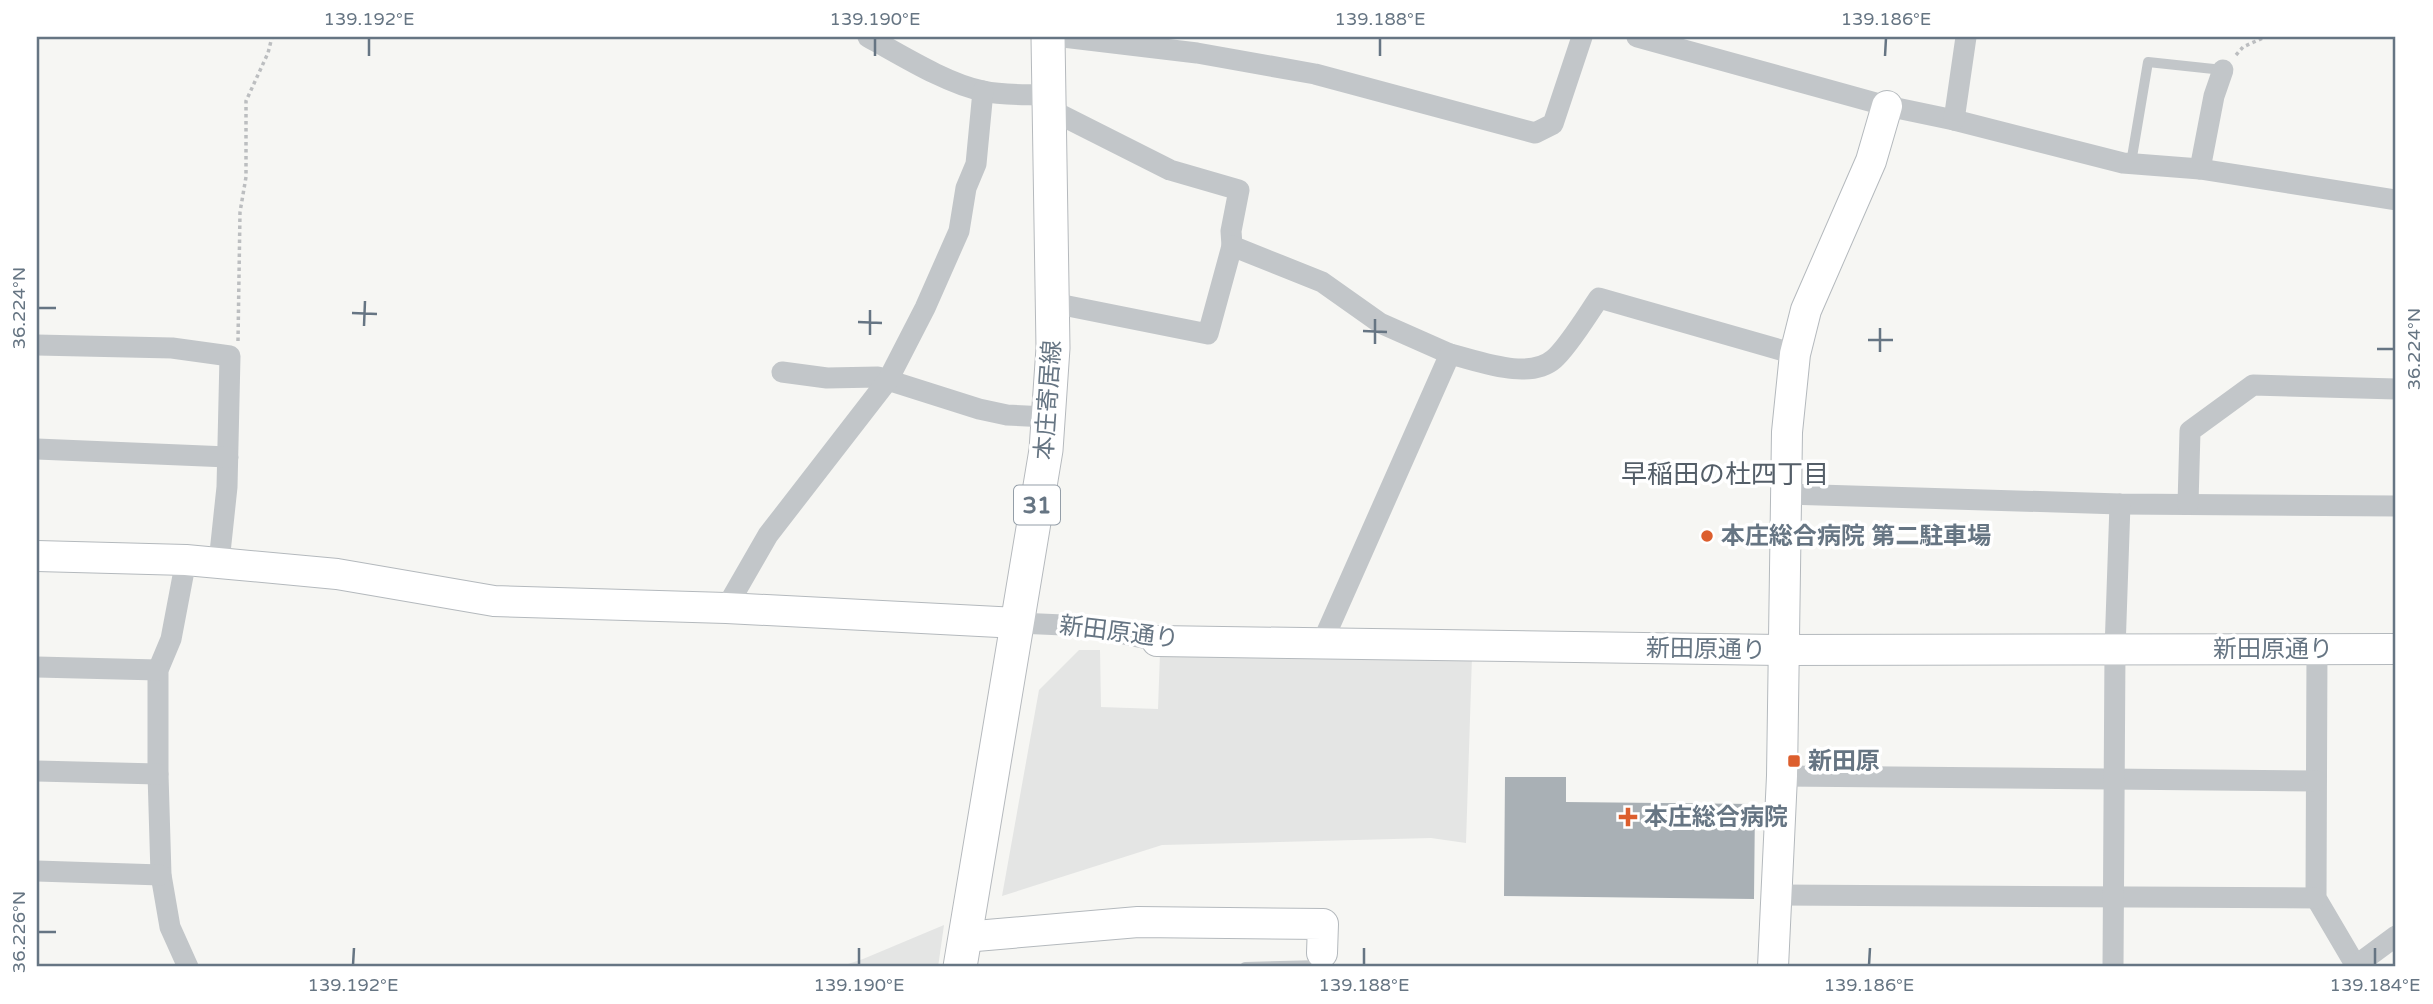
<svg xmlns="http://www.w3.org/2000/svg" width="2433" height="1004" viewBox="0 0 2433 1004" font-family="'Varela Round','Noto Sans JP',sans-serif">
<style>
.built{fill:#e4e5e4}
.building{fill:#a9b0b5}
.lines{fill:none;stroke-linecap:round;stroke-linejoin:round}
.secondary-casing{stroke:#b4b9bd;stroke-width:32}
.primary-casing{stroke:#b5b9bd;stroke-width:35}
.path{stroke:#bcbec0;stroke-width:3.5;stroke-dasharray:3.5 3.5;stroke-linecap:butt}
.lane{stroke:#c2c6c9;stroke-width:10}
.street{stroke:#c2c6c9;stroke-width:21}
.secondary{stroke:#fff;stroke-width:30}
.primary{stroke:#fff;stroke-width:33}
.ticks{fill:none;stroke:#667583;stroke-width:2.5}
.poi-dot{fill:#dc5e2d;stroke:#fff;stroke-width:2.5}
.labels{text-anchor:middle;stroke-width:7;stroke-linejoin:round;paint-order:stroke}
.shield{fill:#fff;stroke:#949ea8;stroke-width:2}
.shield-label{font-size:23px;font-weight:bold;fill:#667583}
.street-label{font-size:24px;fill:#667583;stroke:#fff}
.poi-label{font-size:24px;font-weight:bold;fill:#667583;stroke:#fff;text-anchor:start}
.neighbourhood-label{font-size:26px;fill:#545e68;stroke:#fff}
.neatline{fill:none;stroke:#667583;stroke-width:2.5}
.ticks-label{font-size:18px;text-anchor:middle;fill:#667583}
</style>
<rect width="100%" height="100%" fill="#f6f6f3"/>
<g class="built">
<polygon points="1079,650 1100,650 1101,707 1158,709 1160,653 1472,656 1466,843 1431,838 1162,845 1002,896 1039,690"/>
<polygon points="944,925 938,967 839,967 863,959"/>
</g>
<polygon class="building" points="1505,777 1566,777 1566,802 1755,804 1754,899 1504,896"/>
<g class="lines">
<defs>
<g id="secondary">
<polyline points="37,556 186,560 337,574 494,601 726,608 1018,623"/>
<polyline points="1157,641 1783,650 2396,649"/>
<polyline points="964,937 1138,922 1323,924 1322,953"/>
<polyline points="1773,967 1782,776 1787,432 1795,354 1806,310 1871,161 1887,106"/>
</g>
<polyline id="primary" points="960,967 1046,450 1053,348 1048,37"/>
</defs>
<use href="#secondary" class="secondary-casing"/>
<use href="#primary" class="primary-casing"/>
<g class="path">
<polyline points="2236,55 2243,47 2265,37"/>
<polyline points="238,341 240,212 246,177 246,101 268,53 272,37"/>
</g>
<g class="lane">
<polyline points="2131,163 2148,62 2223,70"/>
<polyline points="1245,967 1322,965 1322,959"/>
</g>
<g class="street">
<path d="M 868,37 C 901,55 947,84 983,91 C 1004,96 1027,94 1049,95"/>
<polyline points="1063,37 1197,53 1315,74 1535,133 1553,124 1582,37"/>
<polyline points="1637,37 1887,106 1954,120 2123,163 2200,169 2396,200"/>
<polyline points="1049,109 1170,170 1239,190 1231,231 1232,246"/>
<polyline points="1954,120 1966,37"/>
<polyline points="2200,169 2214,96 2223,70"/>
<polyline points="1053,303 1208,334 1232,246 1322,282 1380,323 1450,354"/>
<polyline points="37,345 172,348 230,356 227,487 219,562"/>
<polyline points="782,372 827,378 878,377 979,409 1007,415 1047,417"/>
<polyline points="37,449 228,457"/>
<polyline points="1786,494 2120,504 2396,506"/>
<polyline points="2188,504 2190,431 2253,385 2396,389"/>
<polyline points="186,560 171,639 158,670 158,774 161,875 170,927 188,967"/>
<polyline points="726,608 768,535 888,380 925,308 959,231 966,188 976,164 983,91"/>
<polyline points="1018,623 1086,626 1157,641"/>
<path d="M 1322,643 L 1450,354 C 1479,361 1529,381 1554,359 C 1568,347 1588,314 1599,298 L 1795,354"/>
<polyline points="2317,649 2316,898 2356,966"/>
<polyline points="37,667 158,670"/>
<polyline points="37,771 158,774"/>
<polyline points="1782,776 2316,781"/>
<polyline points="37,871 161,875"/>
<polyline points="1775,895 2316,898"/>
<polyline points="2113,967 2115,650 2120,504"/>
<polyline points="2354,967 2396,936"/>
</g>
<use href="#secondary" class="secondary"/>
<use href="#primary" class="primary"/>
</g>
<path class="ticks" d="M 369,56 L 369,38M 875,56 L 875,38M 1380,56 L 1380,38M 1885,56 L 1886,38M 38,308 L 56,308M 352,313 L 377,314M 858,322 L 882,323M 364,326 L 365,301M 1363,331 L 1387,332M 870,335 L 870,310M 1868,340 L 1893,340M 1375,344 L 1375,319M 2377,349 L 2394,349M 1880,352 L 1880,328M 38,932 L 56,932M 353,965 L 354,948M 859,965 L 859,948M 1364,965 L 1364,948M 1869,965 L 1870,948M 2375,965 L 2375,948"/>
<g class="poi-dot">
<circle cx="1707" cy="536" r="7"/>
<rect x="1787" y="754" width="14" height="14" rx="3.5"/>
<path d="M1624.5 806.5h7v7h7v7h-7v7h-7v-7h-7v-7h7z"/>
</g>
<g class="labels">
<rect class="shield" x="1014" y="485.5" width="46" height="39" rx="5"/>
<g class="shield-label">
<text x="1037" y="513">31</text>
</g>
<g class="street-label">
<text transform="translate(1048 400) rotate(-86)" y="8">本庄寄居線</text>
<text transform="translate(1119 632) rotate(7)" y="8">新田原通り</text>
<text transform="translate(1706 649) rotate(1)" y="8">新田原通り</text>
<text x="2273" y="657">新田原通り</text>
</g>
<g class="poi-label">
<text x="1721" y="544">本庄総合病院 第二駐車場</text>
<text x="1808" y="769">新田原</text>
<text x="1644" y="825">本庄総合病院</text>
</g>
<g class="neighbourhood-label">
<text x="1725" y="483">早稲田の杜四丁目</text>
</g>
</g>
<rect width="2433" height="1004" fill="none" stroke="#ffffff" stroke-width="77"/>
<rect x="38" y="38" width="2356" height="927" class="neatline"/>
<g class="ticks-label">
<text x="369" y="25">139.192°E</text>
<text x="875" y="25">139.190°E</text>
<text x="1380" y="25">139.188°E</text>
<text x="1886" y="25">139.186°E</text>
<text transform="translate(19 308) rotate(-90)" y="6">36.224°N</text>
<text transform="translate(2414 349) rotate(-90)" y="6">36.224°N</text>
<text transform="translate(19 932) rotate(-90)" y="6">36.226°N</text>
<text x="353" y="991">139.192°E</text>
<text x="859" y="991">139.190°E</text>
<text x="1364" y="991">139.188°E</text>
<text x="1869" y="991">139.186°E</text>
<text x="2375" y="991">139.184°E</text>
</g>
</svg>
